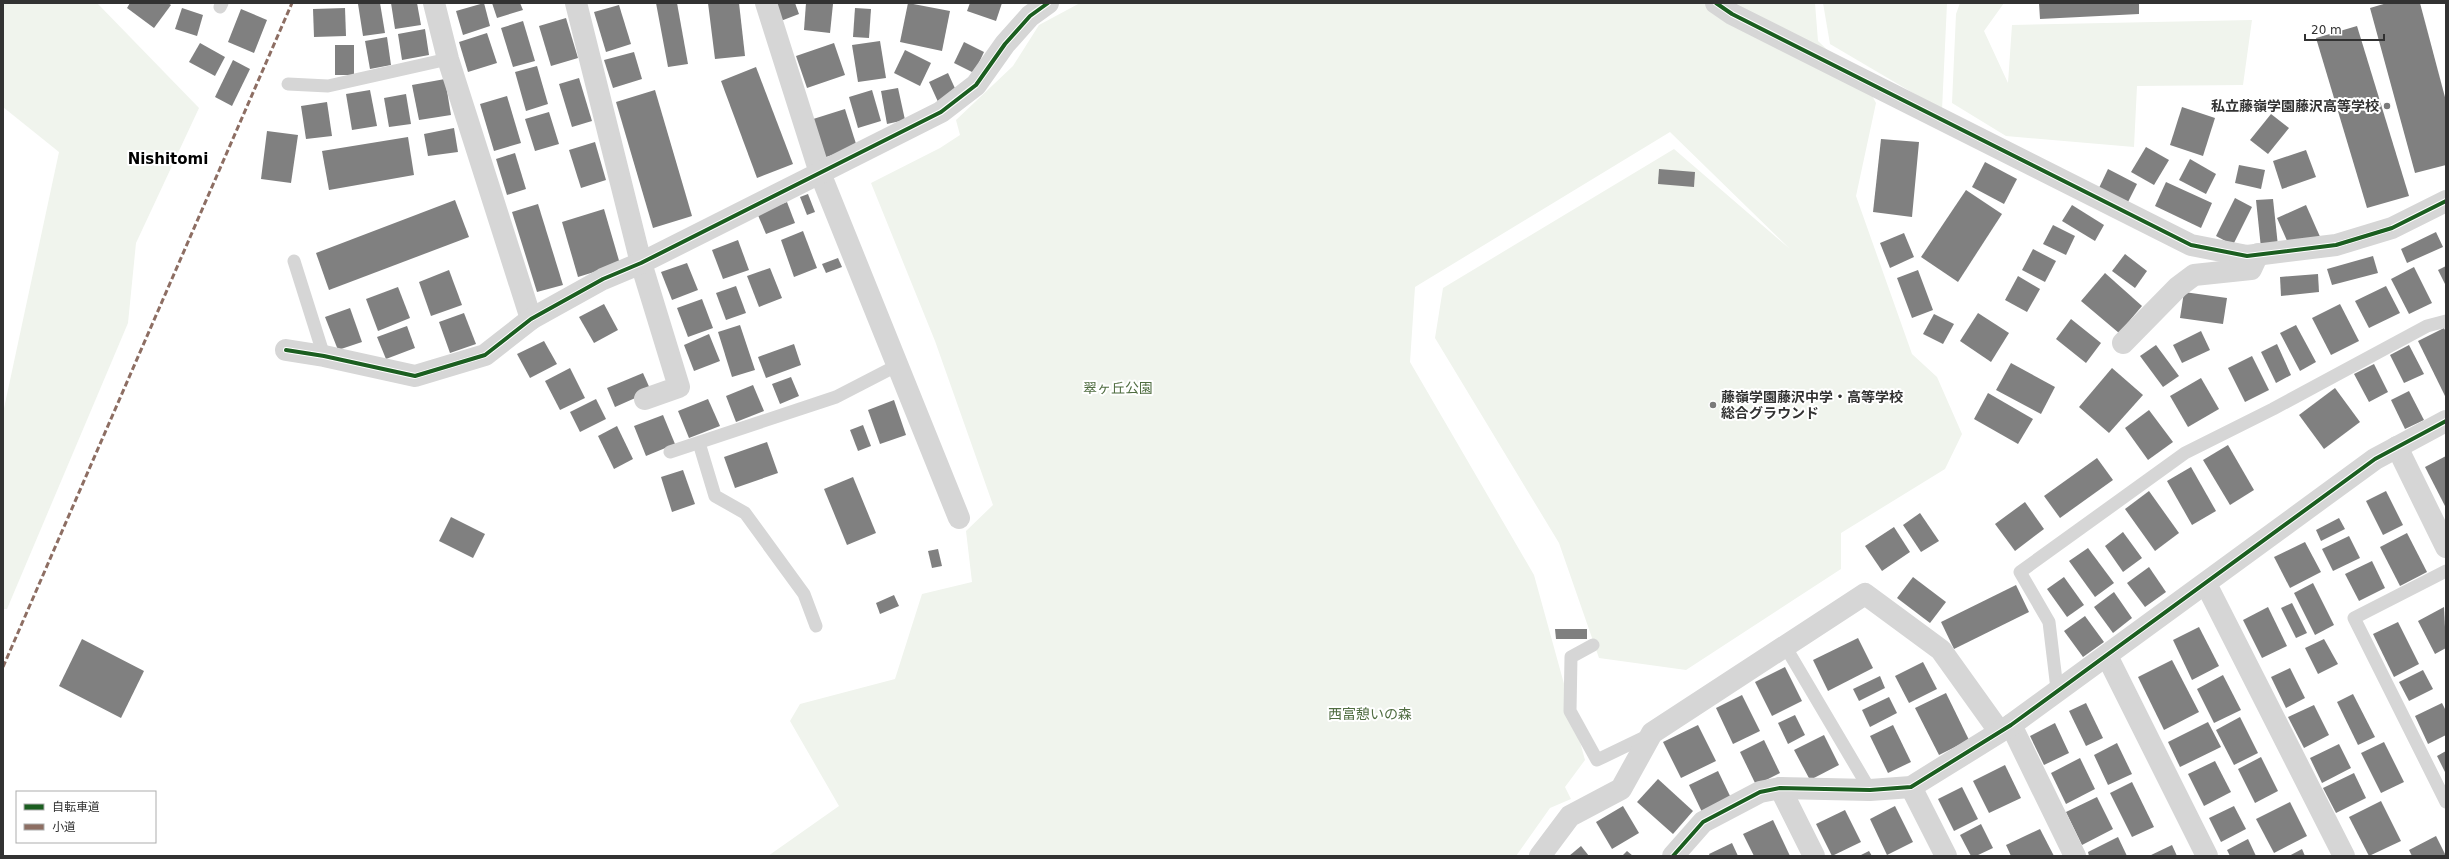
<svg xmlns="http://www.w3.org/2000/svg" width="2449" height="859" viewBox="0 0 2449 859" font-family="'DejaVu Sans','Noto Sans JP',sans-serif">
<style>
.green{fill:#f0f4ed}
.building{fill:#808080}
.lines{fill:none;stroke-linecap:round;stroke-linejoin:round}
.service{stroke:#d6d6d6;stroke-width:13}
.minor{stroke:#d6d6d6;stroke-width:22}
.quiet{stroke:#8d6e63;stroke-width:3;stroke-dasharray:6 3;stroke-linecap:butt}
.cycleway-casing{stroke:#fff;stroke-width:6}
.cycleway{stroke:#1b5e20;stroke-width:4}
.poi-dot{fill:#7a7a7a;stroke:#fff;stroke-width:1.5}
.labels{text-anchor:middle;stroke-width:4;stroke-linejoin:round;paint-order:stroke}
.poi-label{font-size:14px;font-weight:bold;fill:#323232;stroke:#fff;text-anchor:end}
.park-label{font-size:14px;fill:#506d41;stroke:#fff}
.neighbourhood-label{font-size:15px;font-weight:bold;fill:#000;stroke:#fff}
</style>
<rect width="100%" height="100%" fill="#fff"/>
<g class="green">
<polygon points="3,3 97,3 199,108 136,243 128,323 7,609 3,609 3,413 59,152 3,107"/>
<polygon points="1080,3 1815,3 1818,41 1869,90 1876,103 1856,196 1912,354 1937,377 1962,434 1945,469 1841,533 1841,569 1686,670 1599,658 1559,543 1435,338 1443,288 1674,149 1790,249 1670,132 1415,287 1410,362 1534,575 1585,760 1565,787 1571,799 1550,808 1516,856 768,856 839,806 790,721 800,704 895,679 922,594 972,582 966,531 993,505 935,341 871,183 940,148 960,135 956,120 1013,66 1039,25"/>
<polygon points="1823,3 1947,3 1942,110 1830,44"/>
<polygon points="1960,3 2004,3 1984,31 2008,83 2012,25 2252,20 2243,85 2137,86 2134,147 2006,136 1952,103 1956,14"/>
</g>
<g class="building">
<polygon points="130,3 168,3 171,5 154,28 127,8"/>
<polygon points="366,3 380,3 385,33 363,36 358,4"/>
<polygon points="391,3 417,3 421,25 395,29"/>
<polygon points="484,3 490,26 463,35 456,11"/>
<polygon points="492,3 520,3 523,10 497,18"/>
<polygon points="656,3 677,3 688,64 668,67"/>
<polygon points="708,3 739,3 745,56 715,59"/>
<polygon points="771,3 795,3 799,14 778,22"/>
<polygon points="806,3 833,4 830,33 804,30"/>
<polygon points="908,3 950,11 942,51 900,42"/>
<polygon points="970,3 1002,3 996,21 967,11"/>
<polygon points="2039,3 2139,3 2139,14 2040,19"/>
<polygon points="2387,3 2420,3 2446,101 2446,165 2415,173 2370,8"/>
<polygon points="619,5 631,44 606,52 594,12"/>
<polygon points="182,8 203,15 197,36 175,29"/>
<polygon points="345,8 346,36 314,37 313,9"/>
<polygon points="855,8 871,9 869,38 853,37"/>
<polygon points="241,9 267,20 254,53 228,42"/>
<polygon points="566,18 578,58 551,66 539,26"/>
<polygon points="523,21 535,61 513,67 501,28"/>
<polygon points="2357,26 2409,196 2367,208 2316,38"/>
<polygon points="425,29 429,55 402,60 398,34"/>
<polygon points="487,33 497,63 468,72 459,42"/>
<polygon points="387,37 391,65 370,69 365,41"/>
<polygon points="880,41 886,78 858,82 852,45"/>
<polygon points="964,42 984,52 974,73 954,63"/>
<polygon points="200,43 225,57 215,76 189,62"/>
<polygon points="834,43 845,75 807,88 796,56"/>
<rect x="335" y="45" width="19" height="30"/>
<polygon points="905,50 931,63 920,86 894,73"/>
<polygon points="634,52 642,79 613,88 604,60"/>
<polygon points="233,60 250,69 232,106 215,97"/>
<polygon points="537,66 548,104 526,111 515,72"/>
<polygon points="756,67 793,164 757,178 721,81"/>
<polygon points="948,73 958,95 939,104 929,82"/>
<polygon points="579,78 592,121 572,127 559,84"/>
<polygon points="445,79 451,115 419,120 412,85"/>
<polygon points="898,88 905,120 887,124 881,91"/>
<polygon points="370,90 377,126 352,130 346,94"/>
<polygon points="655,90 692,216 653,228 616,102"/>
<polygon points="872,90 881,121 858,128 849,97"/>
<polygon points="406,94 411,124 389,127 384,98"/>
<polygon points="507,96 521,143 494,151 480,104"/>
<polygon points="327,102 332,136 306,139 301,106"/>
<polygon points="2182,107 2215,118 2203,156 2170,145"/>
<polygon points="845,109 857,147 823,158 810,120"/>
<polygon points="549,112 559,144 535,151 525,119"/>
<polygon points="2271,114 2289,128 2268,154 2250,140"/>
<polygon points="454,128 458,152 428,156 424,134"/>
<polygon points="267,131 298,135 291,183 261,179"/>
<polygon points="408,137 414,175 329,190 322,151"/>
<polygon points="1881,139 1919,142 1912,217 1873,212"/>
<polygon points="595,142 606,180 581,188 569,150"/>
<polygon points="2146,147 2169,160 2154,185 2131,172"/>
<polygon points="2306,150 2316,177 2282,189 2273,161"/>
<polygon points="515,153 526,189 507,195 496,159"/>
<polygon points="2190,159 2216,174 2206,194 2179,180"/>
<polygon points="1985,162 2017,179 2004,204 1972,187"/>
<polygon points="2239,165 2265,170 2261,189 2235,183"/>
<polygon points="1659,169 1695,172 1694,187 1658,184"/>
<polygon points="2108,169 2137,184 2127,204 2098,190"/>
<polygon points="2166,182 2212,203 2201,228 2155,206"/>
<polygon points="1966,190 2002,214 1958,282 1921,257"/>
<polygon points="808,194 815,212 807,215 800,197"/>
<polygon points="2235,198 2252,207 2233,245 2216,236"/>
<polygon points="2273,199 2278,246 2261,248 2256,200"/>
<polygon points="455,200 469,237 329,290 316,253"/>
<polygon points="787,202 795,223 766,234 757,213"/>
<polygon points="538,204 563,285 537,292 512,212"/>
<polygon points="2072,205 2104,225 2095,241 2062,221"/>
<polygon points="2306,205 2321,239 2292,252 2277,218"/>
<polygon points="604,209 620,264 578,277 562,222"/>
<polygon points="2053,225 2075,236 2066,255 2043,244"/>
<polygon points="803,231 817,268 794,277 781,240"/>
<polygon points="2436,232 2443,247 2407,263 2401,249"/>
<polygon points="1904,233 1914,257 1890,268 1880,243"/>
<polygon points="738,240 749,270 723,279 712,250"/>
<polygon points="2033,249 2056,261 2045,282 2022,270"/>
<polygon points="2125,254 2147,271 2135,288 2112,271"/>
<polygon points="2373,256 2378,273 2332,285 2327,269"/>
<polygon points="838,258 842,267 826,273 822,264"/>
<polygon points="687,263 698,290 672,300 661,272"/>
<polygon points="2446,266 2446,286 2438,270"/>
<polygon points="2414,267 2432,303 2409,314 2391,279"/>
<polygon points="770,268 782,298 759,307 747,276"/>
<polygon points="449,270 462,305 431,316 419,282"/>
<polygon points="1918,270 1933,310 1912,318 1897,278"/>
<polygon points="2105,273 2142,306 2119,333 2081,301"/>
<polygon points="2318,274 2319,292 2281,296 2280,277"/>
<polygon points="2018,276 2040,289 2027,312 2005,300"/>
<polygon points="736,286 746,313 726,320 716,293"/>
<polygon points="2386,286 2400,313 2369,328 2355,301"/>
<polygon points="398,287 410,318 378,331 366,299"/>
<polygon points="2184,292 2227,298 2223,324 2180,318"/>
<polygon points="702,299 713,328 688,337 677,308"/>
<polygon points="604,304 618,330 594,343 579,317"/>
<polygon points="2340,304 2359,341 2331,355 2312,318"/>
<polygon points="350,308 362,342 338,350 325,317"/>
<polygon points="464,313 476,344 450,353 439,322"/>
<polygon points="1978,313 2009,333 1991,362 1960,341"/>
<polygon points="1934,314 1954,324 1943,344 1923,334"/>
<polygon points="2071,319 2101,343 2086,363 2056,339"/>
<polygon points="740,325 755,370 732,377 718,332"/>
<polygon points="2296,325 2316,362 2300,371 2280,333"/>
<polygon points="407,326 415,348 386,359 377,337"/>
<polygon points="2444,328 2446,332 2446,398 2418,341"/>
<polygon points="2201,331 2210,350 2182,363 2173,345"/>
<polygon points="709,334 720,361 694,371 684,345"/>
<polygon points="544,341 557,364 530,378 517,354"/>
<polygon points="794,344 801,365 766,378 758,357"/>
<polygon points="2277,344 2291,375 2276,383 2261,352"/>
<polygon points="2156,345 2179,376 2163,387 2140,356"/>
<polygon points="2409,345 2424,374 2404,383 2390,355"/>
<polygon points="2252,356 2269,390 2245,402 2228,368"/>
<polygon points="2011,363 2055,387 2041,414 1996,390"/>
<polygon points="2374,364 2388,392 2369,402 2354,374"/>
<polygon points="570,368 585,398 560,410 545,381"/>
<polygon points="2112,368 2143,395 2109,433 2079,407"/>
<polygon points="643,373 651,391 615,407 607,388"/>
<polygon points="791,377 799,396 780,404 772,384"/>
<polygon points="2201,378 2219,409 2188,427 2170,396"/>
<polygon points="753,385 764,411 736,422 726,396"/>
<polygon points="2335,388 2360,422 2324,449 2299,415"/>
<polygon points="2409,391 2424,420 2405,429 2391,400"/>
<polygon points="1988,393 2033,419 2018,444 1974,419"/>
<polygon points="596,399 606,419 580,432 570,412"/>
<polygon points="708,399 720,426 689,438 678,411"/>
<polygon points="894,400 906,435 880,444 868,410"/>
<polygon points="2149,410 2173,442 2148,460 2125,428"/>
<polygon points="663,415 675,444 646,456 634,426"/>
<polygon points="863,425 871,446 858,451 850,430"/>
<polygon points="617,426 633,459 614,469 598,436"/>
<polygon points="767,442 778,473 735,488 724,457"/>
<polygon points="2228,445 2254,490 2230,505 2203,460"/>
<polygon points="2446,456 2446,505 2445,506 2425,467"/>
<polygon points="2097,458 2113,480 2060,518 2044,496"/>
<polygon points="2191,467 2216,511 2192,525 2167,481"/>
<polygon points="683,470 695,504 672,512 661,477"/>
<polygon points="853,477 876,533 847,545 824,489"/>
<polygon points="2149,491 2179,533 2155,551 2125,509"/>
<polygon points="2386,491 2403,525 2383,535 2366,501"/>
<polygon points="2025,502 2044,529 2015,551 1995,524"/>
<polygon points="1920,513 1939,541 1921,552 1903,525"/>
<polygon points="451,517 485,534 473,558 439,541"/>
<polygon points="2339,518 2345,529 2321,541 2316,530"/>
<polygon points="1894,527 1910,552 1882,571 1865,546"/>
<polygon points="2123,532 2142,558 2123,572 2105,546"/>
<polygon points="2407,533 2427,572 2400,586 2380,547"/>
<polygon points="2349,536 2360,558 2333,571 2322,549"/>
<polygon points="2305,542 2321,572 2290,588 2274,557"/>
<polygon points="2088,548 2114,583 2095,597 2069,561"/>
<polygon points="938,549 942,566 932,568 928,551"/>
<polygon points="2372,561 2385,588 2359,601 2345,574"/>
<polygon points="2149,567 2166,592 2145,607 2127,583"/>
<polygon points="1913,577 1946,602 1930,623 1897,598"/>
<polygon points="2064,577 2084,605 2067,617 2047,589"/>
<polygon points="2313,583 2334,625 2315,635 2294,593"/>
<polygon points="2016,585 2029,612 1954,649 1941,622"/>
<polygon points="2114,592 2132,618 2113,633 2094,607"/>
<polygon points="894,595 899,606 880,614 876,603"/>
<polygon points="2292,603 2307,633 2296,638 2281,608"/>
<polygon points="2268,607 2287,646 2262,658 2243,620"/>
<polygon points="2444,607 2446,648 2435,654 2418,621"/>
<polygon points="2085,616 2104,642 2083,657 2064,631"/>
<polygon points="2398,622 2419,664 2394,677 2373,634"/>
<polygon points="2199,627 2219,666 2192,680 2173,640"/>
<polygon points="1555,629 1587,629 1587,639 1556,639"/>
<polygon points="1858,638 1873,668 1828,691 1813,660"/>
<polygon points="82,639 144,671 121,718 59,686"/>
<polygon points="2324,639 2338,664 2318,674 2305,648"/>
<polygon points="2172,660 2199,712 2164,730 2138,677"/>
<polygon points="1923,662 1937,689 1909,703 1895,676"/>
<polygon points="1785,667 1802,701 1772,716 1755,682"/>
<polygon points="2290,668 2305,698 2286,708 2271,677"/>
<polygon points="2423,670 2433,689 2409,701 2399,682"/>
<polygon points="2223,675 2241,710 2214,723 2197,689"/>
<polygon points="1880,676 1885,688 1859,701 1853,689"/>
<polygon points="1946,693 1969,740 1939,755 1915,708"/>
<polygon points="2353,694 2375,737 2358,745 2337,702"/>
<polygon points="1742,695 1760,731 1733,744 1716,708"/>
<polygon points="1889,697 1897,713 1870,727 1862,710"/>
<polygon points="2086,703 2103,738 2086,746 2069,711"/>
<polygon points="2442,703 2446,711 2446,735 2428,744 2415,716"/>
<polygon points="2314,705 2329,735 2304,748 2288,717"/>
<polygon points="1795,715 1805,735 1788,744 1778,723"/>
<polygon points="2240,717 2258,753 2234,765 2216,730"/>
<polygon points="2208,722 2221,747 2180,767 2168,742"/>
<polygon points="2055,723 2069,753 2044,765 2030,736"/>
<polygon points="1698,725 1716,761 1681,778 1663,742"/>
<polygon points="1893,725 1911,762 1888,773 1870,736"/>
<polygon points="1824,735 1839,765 1810,780 1794,750"/>
<polygon points="1764,740 1780,773 1756,785 1740,752"/>
<polygon points="2384,742 2404,782 2381,793 2361,753"/>
<polygon points="2117,743 2132,774 2108,785 2094,755"/>
<polygon points="2339,744 2351,768 2322,783 2310,758"/>
<polygon points="2446,751 2446,774 2437,756"/>
<polygon points="2261,757 2278,791 2255,803 2238,769"/>
<polygon points="2080,758 2095,789 2066,804 2051,773"/>
<polygon points="2215,761 2231,792 2204,806 2188,774"/>
<polygon points="2005,765 2021,798 1989,813 1973,781"/>
<polygon points="1718,771 1731,798 1702,812 1689,785"/>
<polygon points="2354,773 2366,798 2336,813 2323,788"/>
<polygon points="1658,779 1693,811 1673,834 1637,802"/>
<polygon points="2132,782 2154,827 2132,837 2110,793"/>
<polygon points="1962,787 1978,819 1954,831 1938,799"/>
<polygon points="2097,797 2113,829 2082,845 2066,812"/>
<polygon points="2381,801 2401,841 2369,856 2349,817"/>
<polygon points="2290,802 2307,836 2274,853 2256,819"/>
<polygon points="1623,806 1639,833 1612,849 1596,822"/>
<polygon points="1895,806 1913,842 1887,855 1870,819"/>
<polygon points="2234,806 2246,829 2221,842 2209,818"/>
<polygon points="1845,810 1861,842 1832,856 1816,824"/>
<polygon points="1773,820 1790,856 1754,856 1743,834"/>
<polygon points="1981,824 1993,848 1976,856 1971,856 1960,835"/>
<polygon points="2040,829 2054,856 2011,856 2006,845"/>
<polygon points="2436,836 2446,856 2412,856 2409,850"/>
<polygon points="2118,837 2127,856 2089,856 2088,852"/>
<polygon points="2248,839 2256,856 2230,856 2227,850"/>
<polygon points="1732,843 1738,856 1710,856 1709,854"/>
<polygon points="2172,845 2177,856 2149,856"/>
<polygon points="1581,846 1589,856 1569,856"/>
<polygon points="2302,849 2305,856 2289,856"/>
<polygon points="1627,851 1633,856 1622,856"/>
<polygon points="1869,851 1872,856 1859,856"/>
</g>
<g class="lines">
<g class="service">
<polyline points="220,7 222,3"/>
<polyline points="288,84 328,86 448,59"/>
<polyline points="294,261 324,356"/>
<polyline points="699,443 715,496 745,513 804,594 816,626"/>
<polyline points="670,452 836,397 898,365"/>
<polyline points="2446,571 2354,618 2446,802"/>
<polyline points="1593,645 1571,657 1570,711 1597,760 1651,734"/>
<polyline points="1785,646 1870,790"/>
<polyline points="2057,689 2049,622 2020,572 2185,453 2273,409 2427,326 2446,321"/>
</g>
<g class="minor">
<polyline points="434,3 448,59 531,319"/>
<polyline points="576,3 641,263 679,387 645,399"/>
<polyline points="766,3 820,173 959,518"/>
<polyline points="1716,3 1732,14 2191,245 2247,256 2336,245 2392,228 2446,201"/>
<polyline points="2123,343 2178,287 2194,275 2251,269 2258,254"/>
<polyline points="286,350 324,356 415,376 485,355 531,319 603,279 641,263 941,112 976,85 1005,44 1030,16 1048,3"/>
<polyline points="2397,447 2446,547"/>
<polyline points="2206,584 2344,856"/>
<polyline points="2107,656 2207,856"/>
<polyline points="2011,725 2075,856"/>
<polyline points="1911,787 1946,856"/>
<polyline points="1780,788 1814,856"/>
<polyline points="1540,856 1570,816 1621,789 1652,733 1865,594 1941,650 1999,731"/>
<polyline points="1673,856 1703,822 1760,792 1780,788 1870,790 1911,787 2011,725 2375,459 2446,421"/>
</g>
<polyline class="quiet" points="3,667 292,3"/>
<defs>
<g id="cycleway">
<polyline points="1716,3 1732,14 2191,245 2247,256 2336,245 2392,228 2446,201"/>
<polyline points="286,350 324,356 415,376 485,355 531,319 603,279 641,263 941,112 976,85 1005,44 1030,16 1048,3"/>
<polyline points="1673,856 1703,822 1760,792 1780,788 1870,790 1911,787 2011,725 2375,459 2446,421"/>
</g>
</defs>
<use href="#cycleway" class="cycleway-casing"/>
<use href="#cycleway" class="cycleway"/>
</g>
<g class="poi-dot">
<circle cx="2387" cy="106" r="4"/>
<circle cx="1713" cy="405" r="4"/>
</g>
<g class="labels">
<g class="poi-label">
<text x="2379" y="111">私立藤嶺学園藤沢高等学校</text>
<text x="1721" y="402" text-anchor="start">藤嶺学園藤沢中学・高等学校<tspan x="1721" dy="16">総合グラウンド</tspan></text>
</g>
<g class="park-label">
<text x="1118" y="393">翠ヶ丘公園</text>
<text x="1370" y="719">西富憩いの森</text>
</g>
<g class="neighbourhood-label">
<text x="168" y="164">Nishitomi</text>
</g>
</g>
<rect width="2449" height="859" fill="none" stroke="#323232" stroke-width="8"/>
<rect x="16" y="791" width="140" height="52" fill="#ffffff" stroke="#adadad"/>
<rect x="24" y="804" width="20" height="6" fill="#1b5e20" stroke="#adadad"/>
<text x="52" y="811" font-size="12" fill="#323232">自転車道</text>
<rect x="24" y="824" width="20" height="6" fill="#8d6e63" stroke="#adadad"/>
<text x="52" y="831" font-size="12" fill="#323232">小道</text>
<path d="M2305 34v6h79v-6" fill="none" stroke="#323232" stroke-width="2"/>
<text x="2311" y="34" font-size="12" fill="#323232" stroke="#ffffff" stroke-width="3" paint-order="stroke">20 m</text>
</svg>
